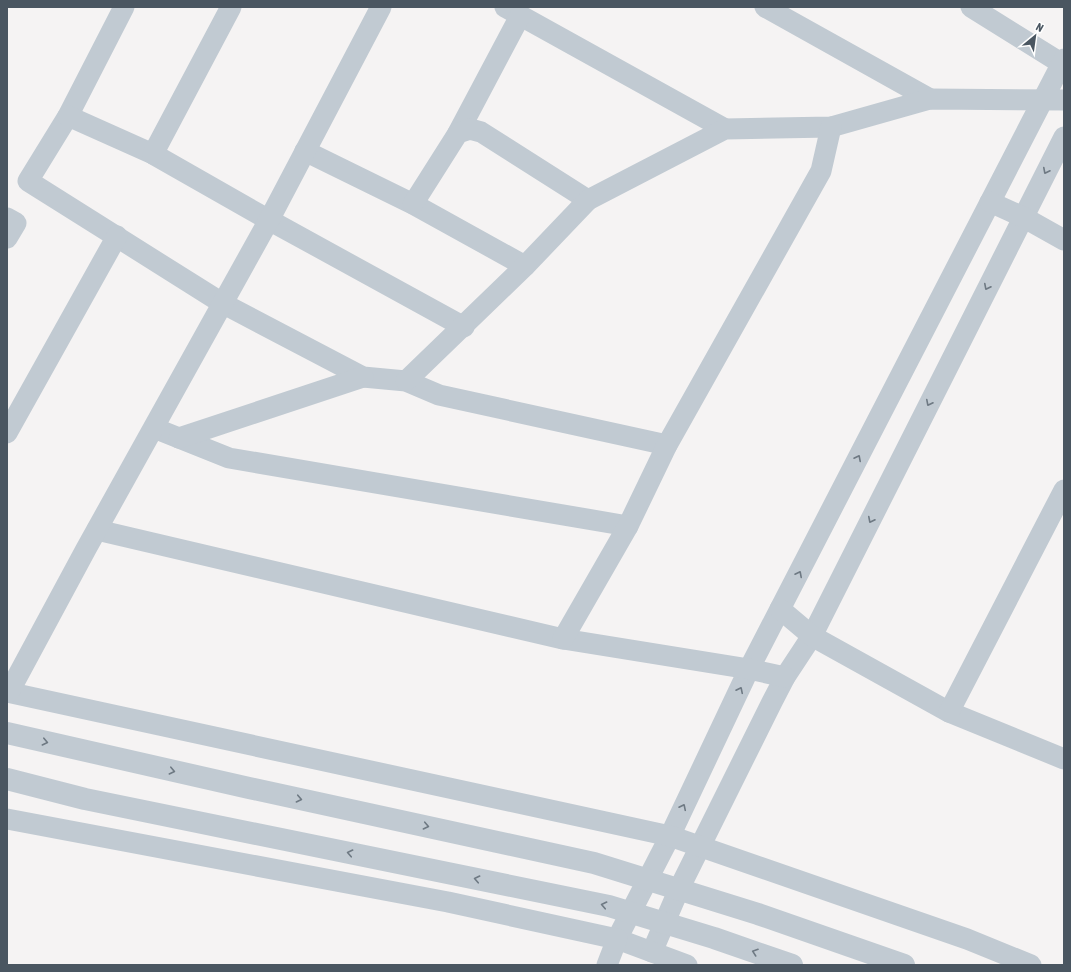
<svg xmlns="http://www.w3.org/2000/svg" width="1071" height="972" viewBox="0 0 1071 972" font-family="'Asap Condensed',sans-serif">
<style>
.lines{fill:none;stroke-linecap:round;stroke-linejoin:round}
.minor{stroke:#c1cad2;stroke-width:21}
.tertiary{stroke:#c1cad2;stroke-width:22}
.oneway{stroke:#6e7983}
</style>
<rect width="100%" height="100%" fill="#f5f3f3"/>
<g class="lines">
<g class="minor">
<polyline points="124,7 68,116 28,181 222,303 363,377 406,381 439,395 667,445"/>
<polyline points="505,7 725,129"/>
<polyline points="765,7 930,99"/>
<polyline points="971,7 1064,65"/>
<polyline points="1064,59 749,669 670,836 617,939 652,952 679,889 772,702 785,677 812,636 1064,137"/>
<polyline points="68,116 153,154 269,220 464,327"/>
<polyline points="458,133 520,16"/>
<polyline points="305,151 413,204 525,266"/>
<polyline points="153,154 231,7"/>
<polyline points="990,202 1023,217 1064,240"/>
<polyline points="413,204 458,133 470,129 481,132 588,200"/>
<polyline points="7,218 16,223 7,238"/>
<polyline points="406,381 525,266 588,200 725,129 831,127 930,99 1064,100"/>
<polyline points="154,428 229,458 628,526"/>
<polyline points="7,433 117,236"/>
<polyline points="179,438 363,377"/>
<polyline points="97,530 563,639 749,669 785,677"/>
<polyline points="780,609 812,636 949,712 1064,759"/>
<polyline points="563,639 628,526 667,445 821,171 831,127"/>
<polyline points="7,692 670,836 967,939 1031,965"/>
<polyline points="9,692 86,549 269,220 381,7"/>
<polyline points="949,712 1064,490"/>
<polyline points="7,819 448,902 617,939 607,965"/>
<polyline points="652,952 687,965"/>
</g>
<g class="tertiary">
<polyline points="7,733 249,788 594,863 758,914 904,965"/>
<polyline points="7,779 85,799 609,906 714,938 792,965"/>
</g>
</g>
<defs><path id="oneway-chevron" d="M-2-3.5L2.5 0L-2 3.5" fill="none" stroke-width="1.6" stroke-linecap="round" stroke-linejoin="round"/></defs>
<g class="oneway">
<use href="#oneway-chevron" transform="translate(1046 171) rotate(117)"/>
<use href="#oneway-chevron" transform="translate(987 287) rotate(117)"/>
<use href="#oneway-chevron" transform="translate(929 403) rotate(117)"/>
<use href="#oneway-chevron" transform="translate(858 458) rotate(-63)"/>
<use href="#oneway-chevron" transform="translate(871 520) rotate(117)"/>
<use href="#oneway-chevron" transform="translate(799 574) rotate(-63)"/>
<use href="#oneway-chevron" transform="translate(740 690) rotate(-64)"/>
<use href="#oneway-chevron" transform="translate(45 742) rotate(13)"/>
<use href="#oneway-chevron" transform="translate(172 771) rotate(13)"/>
<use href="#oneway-chevron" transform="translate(299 799) rotate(12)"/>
<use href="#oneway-chevron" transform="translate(683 807) rotate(-64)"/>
<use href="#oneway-chevron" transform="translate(426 826) rotate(12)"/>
<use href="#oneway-chevron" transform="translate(350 853) rotate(-168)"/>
<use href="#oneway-chevron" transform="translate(477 879) rotate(-168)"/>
<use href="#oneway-chevron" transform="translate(604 905) rotate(-168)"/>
<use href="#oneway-chevron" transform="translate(755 952) rotate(-161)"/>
</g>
<rect width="1071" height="972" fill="none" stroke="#4a5661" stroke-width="16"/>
<g transform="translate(1035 36) rotate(29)" stroke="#ffffff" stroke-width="3" paint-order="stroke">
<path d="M0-3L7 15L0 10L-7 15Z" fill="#4a5661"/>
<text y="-6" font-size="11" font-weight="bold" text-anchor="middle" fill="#4a5661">N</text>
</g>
</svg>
